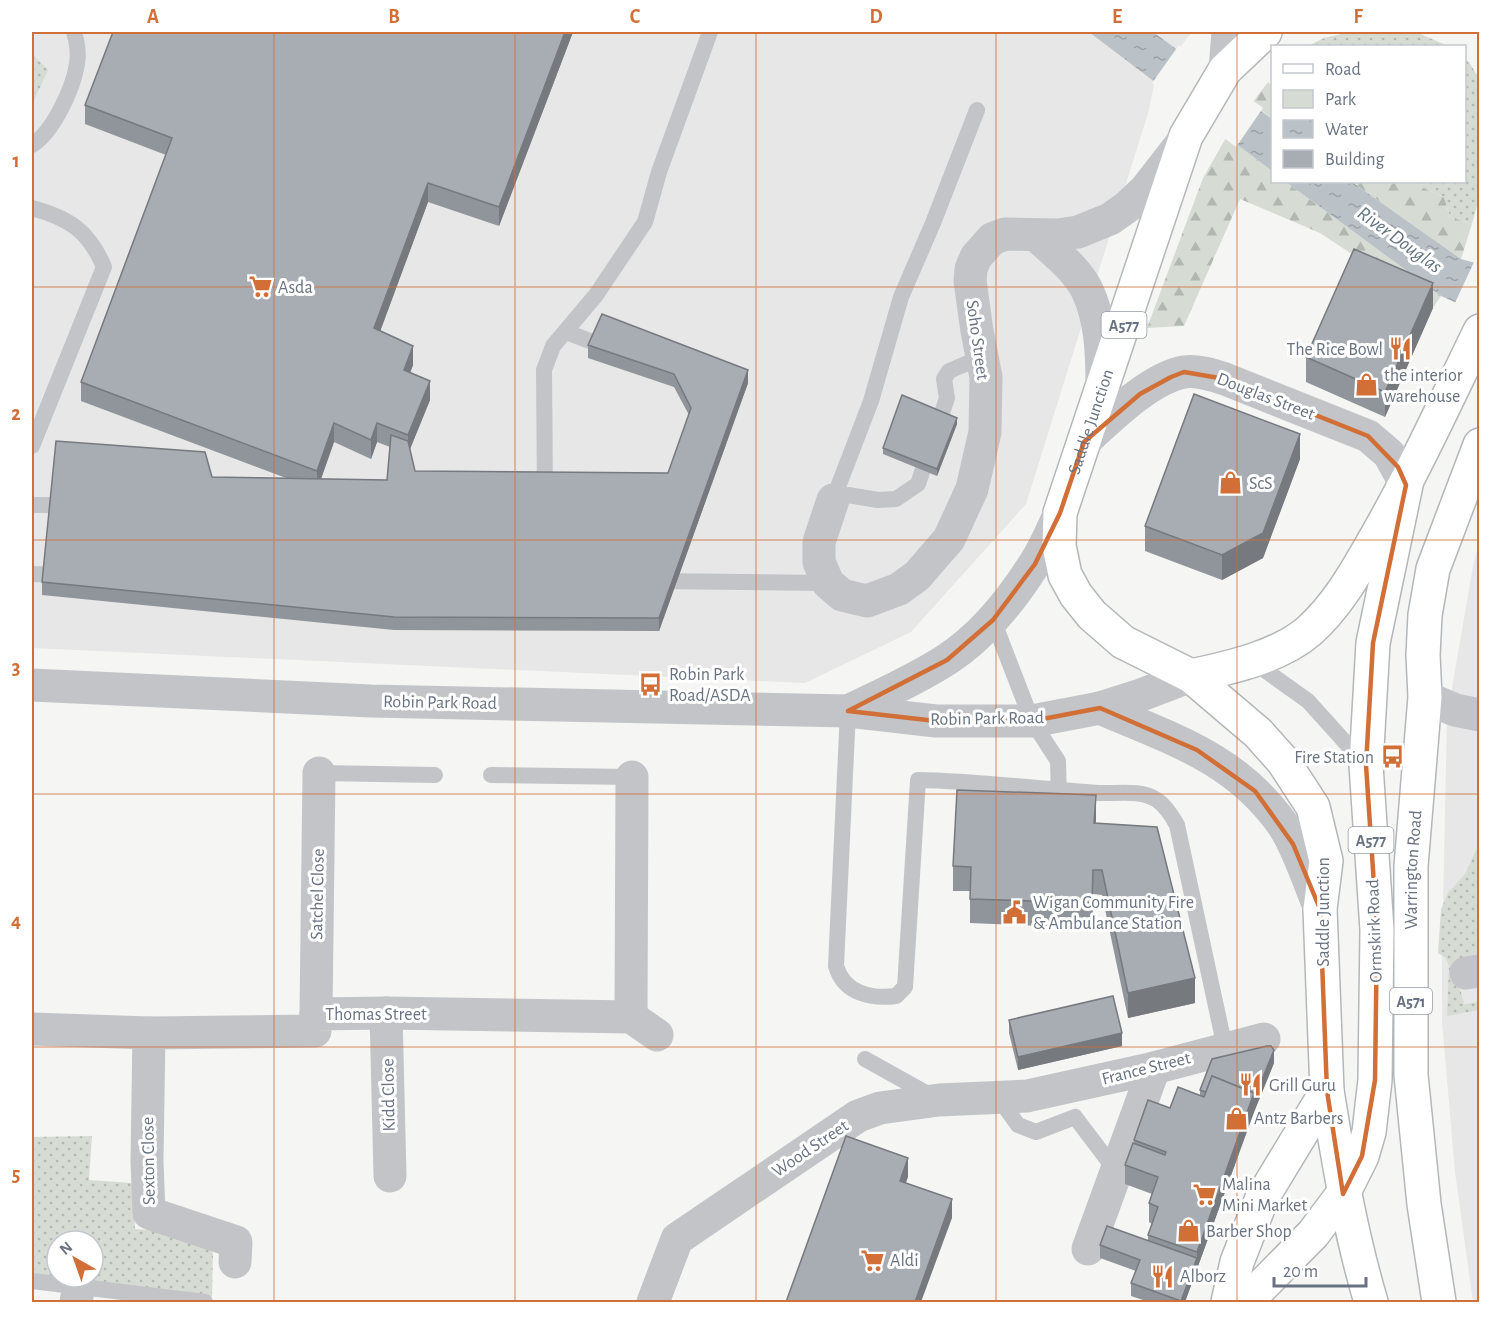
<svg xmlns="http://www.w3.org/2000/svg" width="1511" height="1334" viewBox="0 0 1511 1334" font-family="'Alegreya Sans',sans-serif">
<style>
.built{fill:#e6e7e6}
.green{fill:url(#green-dots);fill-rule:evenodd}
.forest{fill:url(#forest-firs)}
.water{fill:url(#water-ripples)}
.pier{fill:#f5f6f3}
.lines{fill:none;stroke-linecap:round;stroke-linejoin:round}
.primary-casing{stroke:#b3b6ba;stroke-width:36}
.trunk-casing{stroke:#b4b7ba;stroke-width:36}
.service{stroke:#c2c4c8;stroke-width:16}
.minor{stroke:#c2c4c8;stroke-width:33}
.tertiary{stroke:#c2c4c8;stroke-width:33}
.primary{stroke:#fff;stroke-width:33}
.trunk{stroke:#fff;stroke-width:33}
.wall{fill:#90959b;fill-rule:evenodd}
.shaded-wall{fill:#76797e}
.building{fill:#a8adb4;stroke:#76797e;stroke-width:1.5}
.marked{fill:none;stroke:#d16f37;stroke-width:4.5;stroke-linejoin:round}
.grid{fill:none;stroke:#d16f37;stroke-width:1.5;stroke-opacity:0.55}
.labels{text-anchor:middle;stroke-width:6;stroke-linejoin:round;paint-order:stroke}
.shield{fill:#fff;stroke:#959ca7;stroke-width:1.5}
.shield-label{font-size:16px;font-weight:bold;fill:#687281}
.poi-label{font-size:18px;fill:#687281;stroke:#fff;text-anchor:start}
.street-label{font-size:18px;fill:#687281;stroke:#fff}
.water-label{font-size:20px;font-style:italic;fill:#63737d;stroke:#fff}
.neatline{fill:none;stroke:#d16f37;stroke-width:2}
.grid-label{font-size:20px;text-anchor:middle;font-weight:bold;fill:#d16f37}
</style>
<defs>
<pattern id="green-dots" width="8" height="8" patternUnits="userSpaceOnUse" patternTransform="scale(1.5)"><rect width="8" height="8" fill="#d6dcd4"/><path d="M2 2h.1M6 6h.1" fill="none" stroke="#b1b7b1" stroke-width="1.8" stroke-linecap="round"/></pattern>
<pattern id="forest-firs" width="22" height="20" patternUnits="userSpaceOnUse" patternTransform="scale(1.5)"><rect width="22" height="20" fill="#d6dcd4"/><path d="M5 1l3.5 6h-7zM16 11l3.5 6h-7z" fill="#b1b7b1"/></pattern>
<pattern id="water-ripples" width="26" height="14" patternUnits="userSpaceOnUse" patternTransform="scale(1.5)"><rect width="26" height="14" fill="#bac2c7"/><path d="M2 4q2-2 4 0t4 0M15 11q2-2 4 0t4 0" fill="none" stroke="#9ba2a7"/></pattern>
</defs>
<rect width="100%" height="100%" fill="#f5f6f3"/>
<g class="built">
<polygon points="32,32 1192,32 1155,79 1149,110 1026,504 911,632 805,683 32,648"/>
<polygon points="1479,543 1480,1302 1473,1302 1455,1172 1442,1022 1442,953 1447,717 1473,566"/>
</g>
<g class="green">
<polygon points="1350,32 1416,32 1448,46 1308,46 1324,38"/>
<polygon points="32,54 48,70 32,105"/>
<polygon points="1465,59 1469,62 1480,80 1479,199 1472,224 1450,217 1444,197 1421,187 1419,182 1464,182"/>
<polygon points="1479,844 1479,965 1456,974 1464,1004 1479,1002 1479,1010 1447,1016 1449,966 1446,958 1438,953 1441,909 1448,893 1465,874"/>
<path d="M 92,1136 L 89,1180 L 133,1183 L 135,1229 L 197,1234 L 213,1253 L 212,1297 L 32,1276 L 32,1137 ZM 57,1241 L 93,1241 L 93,1277 L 57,1277 Z"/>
</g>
<g class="forest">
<polygon points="1268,82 1272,86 1272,119 1252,103"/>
<polygon points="1227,136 1272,171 1272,182 1286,182 1441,296 1433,308 1320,233 1240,199 1184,326 1147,328 1203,178"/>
<polygon points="1352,182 1419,182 1421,187 1444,197 1450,217 1472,224 1461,259"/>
</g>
<g class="water">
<polygon points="1089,32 1153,32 1272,119 1272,171"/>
<polygon points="1286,182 1352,182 1461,259 1479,264 1479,313 1441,296"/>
</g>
<g class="pier">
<polygon points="1179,45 1263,108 1236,147 1152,83"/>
<polygon points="1474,262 1480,264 1479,316 1454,305"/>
</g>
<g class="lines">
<defs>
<g id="primary">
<path d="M 1327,1091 C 1339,1164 1350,1231 1371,1302"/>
<path id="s1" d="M 1439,1302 L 1424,1204 L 1411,1075 L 1411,866 L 1425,697 L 1423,655 L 1425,615 L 1433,569 L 1480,445"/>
</g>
<g id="trunk">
<path d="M 1191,676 C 1229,668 1279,657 1309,631 C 1338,605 1356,572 1375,539 C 1414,471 1446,401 1480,331"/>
<path id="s2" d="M 1228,1302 L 1237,1262 L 1262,1198 L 1327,1091 L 1320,909 L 1326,861 L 1313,807 L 1283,761 L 1258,733 L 1191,676 L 1123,642 L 1092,615 L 1076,595 L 1065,575 L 1059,546 L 1060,513 L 1186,136 L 1225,70 L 1265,32"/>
<polyline points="1246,1302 1313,1234 1343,1194 1362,1156 1369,1132 1375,1080 1377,930 1366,765 1373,643 1406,485"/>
</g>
</defs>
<use href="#primary" class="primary-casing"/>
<use href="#trunk" class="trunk-casing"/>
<g class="service">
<path d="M 32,145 C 53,132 73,89 77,64 C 79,53 77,42 74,32"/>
<path d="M 32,208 C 69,218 89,231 104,267 L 32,446"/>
<polyline points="566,332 595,343"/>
<polyline points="545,492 544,370 553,346 596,295 645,222 659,172 710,32"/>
<polyline points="833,500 871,401 901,297 933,223 977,110"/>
<polyline points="833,500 848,495 878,500 896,499 918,484 947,398 944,379 949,371 982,357"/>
<polyline points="32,505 73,505"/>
<polyline points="32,574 65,575"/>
<polyline points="655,581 828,583"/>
<polyline points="993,620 1032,721 1058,761 1059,799"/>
<polyline points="1252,661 1308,701 1364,763"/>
<path d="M 848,711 L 836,966 C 844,994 872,999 896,996 L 905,987 L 918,780 C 978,781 1038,789 1098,793 C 1116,794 1141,789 1157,800 C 1166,806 1172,816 1177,825 L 1225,1048"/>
<polyline points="319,773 435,775"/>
<polyline points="491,775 632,777"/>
<polyline points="865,1059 935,1098"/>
<polyline points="998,1097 1018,1125 1036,1132 1075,1117 1116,1171"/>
<polyline points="32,1281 205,1302"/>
</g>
<g class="minor">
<polyline points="1225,70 1228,32"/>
<path d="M 1037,236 C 1054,252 1076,268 1087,290 C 1101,319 1102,354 1102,386"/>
<path d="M 1084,442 C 1109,419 1150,378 1184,372 C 1197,370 1213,375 1225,379 L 1368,436 L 1389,454 L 1406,485"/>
<polyline points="833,500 819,542 819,562 828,583 842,595 867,601 899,589 917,576 949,539 972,489 985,432 986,377 977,331 970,281 971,269 976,257 992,239 1005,234 1058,235 1078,232 1110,219 1127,207 1146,189 1181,144"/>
<polyline points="1425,697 1455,710 1480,715"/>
<polyline points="1466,973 1480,971"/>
<polyline points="386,1013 390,1176"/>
<polyline points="316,1014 319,773"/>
<polyline points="631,1017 657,1035"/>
<polyline points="32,1029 149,1033 315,1031 316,1014 386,1013 631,1017 632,777"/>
<polyline points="149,1033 147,1161 149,1213 236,1242 235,1262"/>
<polyline points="1088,1249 1154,1068"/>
<polyline points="76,1302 79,1286"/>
<polyline points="653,1302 677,1239 858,1116 880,1108 939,1100 1027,1096 1154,1068 1264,1039"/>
</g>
<g class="tertiary">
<polyline points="32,685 371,701 848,711 936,721 1032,721 1100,708 1141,695 1191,676"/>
<path d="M 1100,708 C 1172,739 1236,758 1283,825 C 1298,847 1309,883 1320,909"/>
<path d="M 848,711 C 881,695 915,680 946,660 C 982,637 1010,602 1033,566 C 1044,550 1052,530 1060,513"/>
</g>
<use href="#primary" class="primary"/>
<use href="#trunk" class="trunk"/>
</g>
<g class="wall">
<path d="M 573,32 L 499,226 L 428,202 L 380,331 L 413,365 L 410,373 L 430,400 L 410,449 L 415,471 L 668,473 L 689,415 L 674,387 L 588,358 L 588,345 L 748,383 L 659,631 L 394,630 L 42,595 L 42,582 L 212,477 L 286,478 L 81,401 L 81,382 L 166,155 L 85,124 L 85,105 ZM 334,442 L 371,459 L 377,442 L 390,447 L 387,480 L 321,479 Z"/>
<polygon points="1433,308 1385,417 1306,382 1306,357"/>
<polygon points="957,424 937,476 883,454 883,448"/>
<polygon points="1300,459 1263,558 1222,580 1145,551 1145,526"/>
<polygon points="1096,823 1195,1003 1128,1018 1102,895 1093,894 1092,928 970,923 970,891 953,891 953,866"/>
<polygon points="1009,1020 1122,1046 1018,1070 1009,1033"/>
<polygon points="1274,1063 1254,1112 1185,1302 1149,1302 1131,1296 1131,1283 1136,1271 1100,1258 1100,1245 1148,1241 1148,1235 1152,1224 1149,1222 1149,1203 1152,1194 1125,1184 1125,1165 1134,1144 1134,1140 1170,1108 1200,1096 1200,1090"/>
</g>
<g class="shaded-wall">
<polygon points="565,32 573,32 499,226 499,207"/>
<polygon points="428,183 428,202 374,348 374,328"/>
<polygon points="1433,283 1433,308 1385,417 1385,392"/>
<polygon points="413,346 413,365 404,389 404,370"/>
<polygon points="748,370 748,383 659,631 659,618"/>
<polygon points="430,381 430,400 408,454 408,435"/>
<polygon points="957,418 957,424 937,476 937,469"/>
<polygon points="334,423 334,442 317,490 317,471"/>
<polygon points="377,423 377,442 371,459 371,440"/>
<polygon points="1300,434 1300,459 1263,558 1222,580 1222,555"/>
<polygon points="1096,795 1096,820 1094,848 1094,823"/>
<polygon points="1093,870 1093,894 1092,928 1092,903"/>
<polygon points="1195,978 1195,1003 1128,1018 1128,993"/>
<polygon points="1122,1033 1122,1046 1018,1070 1018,1057"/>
<polygon points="1274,1050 1274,1063 1254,1112 1254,1099"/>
<polygon points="1254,1093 1254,1112 1185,1302 1181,1302 1197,1258 1197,1252"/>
<polygon points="908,1158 908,1177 900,1200 900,1181"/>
<polygon points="952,1199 952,1218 921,1302 915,1302"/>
</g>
<g class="building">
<polygon points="113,32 565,32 499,207 428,183 374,328 413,346 404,370 430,381 408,435 377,423 371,440 334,423 317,471 81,382 172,138 85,105"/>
<polygon points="1354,249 1433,283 1385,392 1306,357"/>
<polygon points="602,314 748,370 659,618 394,617 42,582 56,441 205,452 212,477 387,480 391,435 408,441 415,471 668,473 691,408 674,374 588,345"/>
<polygon points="1194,394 1300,434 1263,533 1222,555 1145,526"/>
<polygon points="902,395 957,418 937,469 883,448"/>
<polygon points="957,790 1096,795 1094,823 1157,827 1195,978 1128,993 1102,870 1093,870 1092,903 970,899 971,867 953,866"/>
<polygon points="1113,996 1122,1033 1018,1057 1009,1020"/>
<polygon points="1267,1046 1271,1046 1274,1050 1254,1099 1254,1093 1212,1076 1206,1092 1200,1090 1212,1059"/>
<polygon points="1212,1076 1254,1093 1197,1252 1148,1235 1158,1207 1149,1203 1158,1177 1125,1165 1133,1143 1165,1155 1166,1152 1134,1140 1148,1100 1170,1108 1178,1087 1204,1097"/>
<polygon points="846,1136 908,1158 900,1181 952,1199 915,1302 786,1302"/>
<polygon points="1107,1226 1197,1258 1181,1301 1131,1283 1140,1260 1100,1245"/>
</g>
<path class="marked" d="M 1184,372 L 1225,379 L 1368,436 L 1398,467 L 1406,485 L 1373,643 L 1366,765 L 1377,930 L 1375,1080 L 1362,1156 L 1343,1194 L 1327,1091 L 1320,909 L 1293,844 L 1255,791 L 1197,750 L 1100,708 L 1032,721 L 936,721 L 848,711 L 947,660 L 993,620 L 1035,564 L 1060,513 L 1084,442 L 1140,394 L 1171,377 Z"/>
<path class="grid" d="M 274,32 L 274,1302M 515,32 L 515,1302M 756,32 L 756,1302M 996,32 L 996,1302M 1237,32 L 1237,1302M 32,287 L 1480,287M 32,540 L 1480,540M 32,794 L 1480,794M 32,1047 L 1480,1047"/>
<defs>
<symbol id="supermarket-bare" viewBox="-9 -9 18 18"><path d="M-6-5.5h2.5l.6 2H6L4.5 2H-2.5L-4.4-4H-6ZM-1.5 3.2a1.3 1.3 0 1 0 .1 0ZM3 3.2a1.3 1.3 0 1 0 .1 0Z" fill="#d16f37" stroke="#fff" stroke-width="2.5" paint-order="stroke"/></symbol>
<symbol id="restaurant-bare" viewBox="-9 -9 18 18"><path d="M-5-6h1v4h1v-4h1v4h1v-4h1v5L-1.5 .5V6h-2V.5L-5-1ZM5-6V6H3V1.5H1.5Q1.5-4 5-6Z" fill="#d16f37" stroke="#fff" stroke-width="2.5" paint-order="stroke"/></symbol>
<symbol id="shop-bare" viewBox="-9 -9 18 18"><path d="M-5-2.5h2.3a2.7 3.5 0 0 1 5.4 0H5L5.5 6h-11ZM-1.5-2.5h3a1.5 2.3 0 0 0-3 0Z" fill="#d16f37" stroke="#fff" stroke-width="2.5" paint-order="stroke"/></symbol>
<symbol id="bus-bare" viewBox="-9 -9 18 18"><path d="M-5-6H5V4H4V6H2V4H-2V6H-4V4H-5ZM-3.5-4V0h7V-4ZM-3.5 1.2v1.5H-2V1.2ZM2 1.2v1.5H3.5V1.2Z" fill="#d16f37" stroke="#fff" stroke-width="2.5" paint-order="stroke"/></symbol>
<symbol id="civic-bare" viewBox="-9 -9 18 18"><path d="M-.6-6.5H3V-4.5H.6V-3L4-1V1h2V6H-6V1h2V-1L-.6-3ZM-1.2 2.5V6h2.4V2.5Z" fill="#d16f37" stroke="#fff" stroke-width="2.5" paint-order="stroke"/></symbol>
</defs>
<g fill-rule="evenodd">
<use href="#supermarket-bare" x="244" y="270" width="33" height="33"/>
<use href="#restaurant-bare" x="1384" y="332" width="33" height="33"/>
<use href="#shop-bare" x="1350" y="368" width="33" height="33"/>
<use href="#shop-bare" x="1214" y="466" width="33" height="33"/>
<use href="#bus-bare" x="634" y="668" width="33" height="33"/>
<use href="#bus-bare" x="1376" y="740" width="33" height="33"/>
<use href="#civic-bare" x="998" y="896" width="33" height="33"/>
<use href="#restaurant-bare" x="1234" y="1068" width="33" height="33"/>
<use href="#shop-bare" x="1220" y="1102" width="33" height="33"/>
<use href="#supermarket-bare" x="1188" y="1178" width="33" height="33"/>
<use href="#shop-bare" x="1172" y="1214" width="33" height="33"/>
<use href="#supermarket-bare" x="856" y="1244" width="33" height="33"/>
<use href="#restaurant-bare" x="1146" y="1260" width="33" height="33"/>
</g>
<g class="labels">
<g class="shield">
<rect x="1101.5" y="312" width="45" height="26" rx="4.5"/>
<rect x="1348.5" y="827" width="45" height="26" rx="4.5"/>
<rect x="1390" y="988" width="42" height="26" rx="4.5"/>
</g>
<g class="shield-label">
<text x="1124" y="331">A577</text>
<text x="1371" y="846">A577</text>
<text x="1411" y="1007">A571</text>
</g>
<g class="poi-label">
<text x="278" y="293">Asda</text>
<text x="1383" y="355" text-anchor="end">The Rice Bowl</text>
<text x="1384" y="381">the interior<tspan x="1384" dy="21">warehouse</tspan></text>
<text x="1249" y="489">ScS</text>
<text x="669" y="680">Robin Park<tspan x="669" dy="21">Road/ASDA</tspan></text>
<text x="1374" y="763" text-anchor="end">Fire Station</text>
<text x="1033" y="908">Wigan Community Fire<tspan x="1033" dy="21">&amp; Ambulance Station</tspan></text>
<text x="1269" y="1091">Grill Guru</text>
<text x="1254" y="1124">Antz Barbers</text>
<text x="1222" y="1190">Malina<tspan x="1222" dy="21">Mini Market</tspan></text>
<text x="1206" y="1237">Barber Shop</text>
<text x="890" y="1266">Aldi</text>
<text x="1180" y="1282">Alborz</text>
</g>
<g class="street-label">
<text transform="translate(978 340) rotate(82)" y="6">Soho Street</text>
<text transform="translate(1266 396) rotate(21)" y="6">Douglas Street</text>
<text dy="6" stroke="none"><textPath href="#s2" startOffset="1026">Saddle Junction</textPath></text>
<text transform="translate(440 702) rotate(1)" y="6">Robin Park Road</text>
<text transform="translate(987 718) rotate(-1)" y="6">Robin Park Road</text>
<text dy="6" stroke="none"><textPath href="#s1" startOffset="434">Warrington Road</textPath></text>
<text transform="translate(317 894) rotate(-89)" y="6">Satchel Close</text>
<text transform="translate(1323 912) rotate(-90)" y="6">Saddle Junction</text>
<text transform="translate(1374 931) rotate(-92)" y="6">Ormskirk Road</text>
<text x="376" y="1020">Thomas Street</text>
<text transform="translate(1146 1068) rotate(-14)" y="6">France Street</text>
<text transform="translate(388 1095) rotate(-91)" y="6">Kidd Close</text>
<text transform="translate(810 1148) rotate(-34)" y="6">Wood Street</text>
<text transform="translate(148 1161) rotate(-91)" y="6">Sexton Close</text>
</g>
<g class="water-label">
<text transform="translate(1400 239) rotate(36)" y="7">River Douglas</text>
</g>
</g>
<rect width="1511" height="1334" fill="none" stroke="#ffffff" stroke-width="66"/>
<rect x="1271" y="45" width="195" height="138" fill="#ffffff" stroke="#c3c7cd" stroke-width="1.5"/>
<rect x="1283" y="64" width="30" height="9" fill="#ffffff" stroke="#c3c7cd" stroke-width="1.5"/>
<text x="1325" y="75" font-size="18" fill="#687281">Road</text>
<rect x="1283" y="90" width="30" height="18" fill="#d6dcd4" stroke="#c3c7cd" stroke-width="1.5"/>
<text x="1325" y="105" font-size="18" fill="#687281">Park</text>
<rect x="1283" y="120" width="30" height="18" fill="url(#water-ripples)" stroke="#c3c7cd" stroke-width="1.5"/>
<text x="1325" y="135" font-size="18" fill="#687281">Water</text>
<rect x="1283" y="150" width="30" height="18" fill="#a8adb4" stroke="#c3c7cd" stroke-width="1.5"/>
<text x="1325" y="165" font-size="18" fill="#687281">Building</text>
<g transform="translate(75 1259) rotate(320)"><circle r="28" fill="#ffffff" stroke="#c3c7cd" stroke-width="1.5"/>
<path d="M0-4.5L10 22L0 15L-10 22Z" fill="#d16f37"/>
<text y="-9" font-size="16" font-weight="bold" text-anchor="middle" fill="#687281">N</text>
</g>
<path d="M1274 1277v9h92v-9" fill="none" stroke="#687281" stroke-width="3"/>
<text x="1283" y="1277" font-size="18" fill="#687281" stroke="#ffffff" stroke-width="4.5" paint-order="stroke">20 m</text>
<rect x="33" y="33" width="1445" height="1268" class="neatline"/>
<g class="grid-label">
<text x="153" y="23">A</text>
<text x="394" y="23">B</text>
<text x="635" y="23">C</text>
<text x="876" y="23">D</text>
<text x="1117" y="23">E</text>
<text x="1358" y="23">F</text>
<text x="16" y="167">1</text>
<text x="16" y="420">2</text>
<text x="16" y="674">3</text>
<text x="16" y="927">4</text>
<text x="16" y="1181">5</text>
</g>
</svg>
